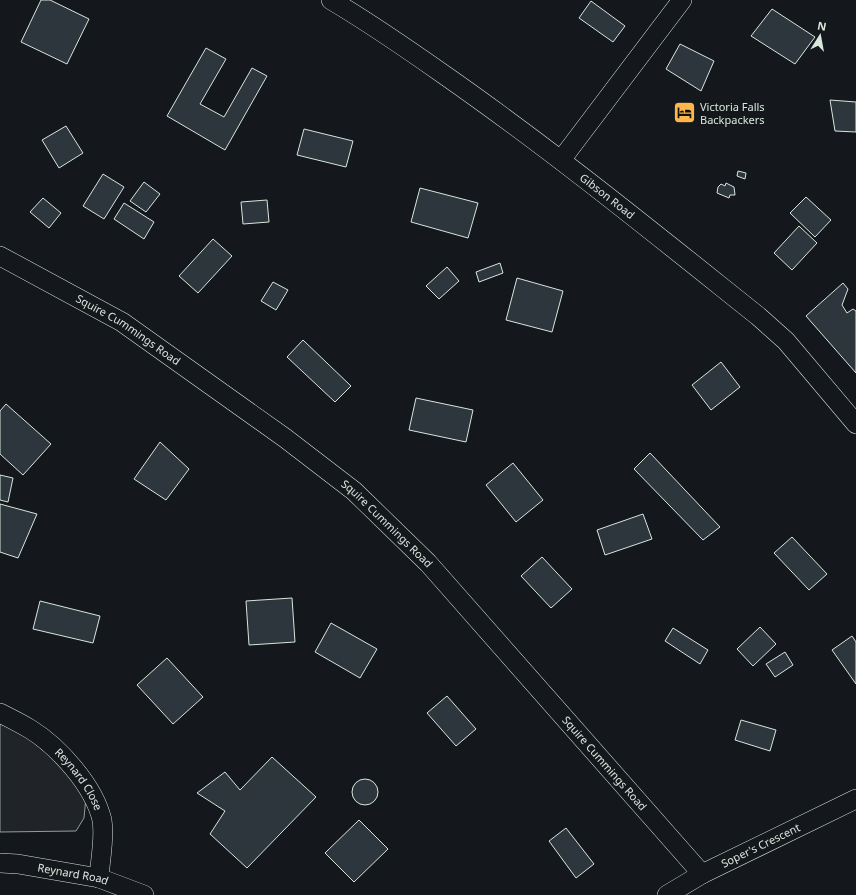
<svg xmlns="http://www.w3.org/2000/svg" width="856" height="895" viewBox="0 0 856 895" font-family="'Noto Sans',sans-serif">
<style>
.green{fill:#202428;stroke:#939e99}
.building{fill:#2c363c;stroke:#d8e6dc}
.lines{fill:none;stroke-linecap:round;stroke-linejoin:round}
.minor-casing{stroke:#d8e6dc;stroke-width:20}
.minor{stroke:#14181c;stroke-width:19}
.labels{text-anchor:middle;stroke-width:3;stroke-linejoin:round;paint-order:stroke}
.poi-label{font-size:11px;fill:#d8e6dc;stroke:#14181c;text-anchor:start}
.street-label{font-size:11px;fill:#d8e6dc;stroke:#14181c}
</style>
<rect width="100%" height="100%" fill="#14181c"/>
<polygon class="green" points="0,724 22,733 67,770 86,797 84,818 76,831 0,832"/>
<g class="building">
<polygon points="41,0 50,0 89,19 67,64 21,42"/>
<polygon points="591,1 625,26 613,42 579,18"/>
<polygon points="772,9 815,37 795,64 751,36"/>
<polygon points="680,44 714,61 701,91 666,69"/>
<polygon points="206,48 226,59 200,104 224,117 252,68 267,76 225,150 167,116"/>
<polygon points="830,100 856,102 856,132 835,131"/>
<polygon points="66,126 83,153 59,168 42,140"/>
<polygon points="304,129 353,141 346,167 297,155"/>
<polygon points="738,171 746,173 745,179 737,176"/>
<polygon points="103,174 124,187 104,219 83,206"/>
<polygon points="144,182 160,194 146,212 130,201"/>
<polygon points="726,183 734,187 735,195 730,195 729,198 717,193 718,187 721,184 725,186"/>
<polygon points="420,188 478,203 468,238 411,222"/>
<polygon points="806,197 831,220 815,237 790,213"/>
<polygon points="43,198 61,213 49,228 30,212"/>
<polygon points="267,200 269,222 243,224 241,202"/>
<polygon points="124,203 154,222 144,239 114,219"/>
<polygon points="799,226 817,243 792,270 774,253"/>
<polygon points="213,239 232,256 198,293 179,276"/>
<polygon points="500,263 503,273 479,282 476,272"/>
<polygon points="447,267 459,281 439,299 426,286"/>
<polygon points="517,278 563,291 552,332 506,320"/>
<polygon points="273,282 288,290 276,310 261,301"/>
<polygon points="843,283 848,289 842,305 847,313 853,309 856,311 856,373 806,316"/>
<polygon points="303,340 351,386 335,402 287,357"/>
<polygon points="721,362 740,387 711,410 692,385"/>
<polygon points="416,398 473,410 466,442 409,430"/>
<polygon points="6,404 51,444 23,475 0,454 0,411"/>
<polygon points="160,442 189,469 166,500 134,479"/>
<polygon points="650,453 720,527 703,540 634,469"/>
<polygon points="513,463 543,500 516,522 486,485"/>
<polygon points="0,475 13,478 8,502 0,500"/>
<polygon points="0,504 37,514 18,558 0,552"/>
<polygon points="643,514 652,539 605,555 597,530"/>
<polygon points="792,537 827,574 809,590 774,553"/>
<polygon points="542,557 572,589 551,608 521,576"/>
<polygon points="292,598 295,642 249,645 246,601"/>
<polygon points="40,601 100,616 93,643 33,629"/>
<polygon points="331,623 377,649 360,678 315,652"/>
<polygon points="760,627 776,644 753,666 737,649"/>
<polygon points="673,628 708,650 700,664 665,641"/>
<polygon points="852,636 856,642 856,684 832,650"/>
<polygon points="785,652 793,665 775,677 766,664"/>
<polygon points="167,658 203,697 173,724 137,685"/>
<polygon points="447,696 476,729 456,746 427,713"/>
<polygon points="741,720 776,730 770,751 735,740"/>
<polygon points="272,757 316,797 247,868 210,834 225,811 197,793 225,772 240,790"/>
<circle cx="365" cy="792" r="13"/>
<polygon points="359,820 388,849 354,882 325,853"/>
<polygon points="566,828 594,864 576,878 549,841"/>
</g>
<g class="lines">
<defs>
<g id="minor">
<path id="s1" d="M 331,0 C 370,23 406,48 443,74 C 552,150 654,233 758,316 L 786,341 L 856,424"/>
<polyline points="561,160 682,0"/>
<path id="s2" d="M 0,256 L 122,322 L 285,438 L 354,491 L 428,563 L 702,874"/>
<path id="s3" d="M 0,713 C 10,718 20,723 30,729 C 59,747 94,786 102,820 C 105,839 100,860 99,878"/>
<path id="s4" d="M 0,863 L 18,864 L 99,878 L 144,895"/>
<path id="s5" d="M 667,895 L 702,874 L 856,799"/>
</g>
</defs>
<use href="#minor" class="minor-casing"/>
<use href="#minor" class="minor"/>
</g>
<defs>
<symbol id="hotel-square" viewBox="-11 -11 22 22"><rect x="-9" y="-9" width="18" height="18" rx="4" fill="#ffb74d" stroke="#14181c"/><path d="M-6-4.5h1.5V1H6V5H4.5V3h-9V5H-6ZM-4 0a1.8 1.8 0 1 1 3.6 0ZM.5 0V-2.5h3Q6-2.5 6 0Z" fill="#111"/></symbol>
</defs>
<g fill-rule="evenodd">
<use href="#hotel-square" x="672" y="100" width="25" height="25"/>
</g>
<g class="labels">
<g class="poi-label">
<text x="700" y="111">Victoria Falls<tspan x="700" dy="13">Backpackers</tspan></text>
</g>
<g class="street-label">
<text dy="4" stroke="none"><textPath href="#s1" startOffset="339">Gibson Road</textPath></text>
<text dy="4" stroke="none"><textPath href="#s2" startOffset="148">Squire Cummings Road</textPath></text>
<text dy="4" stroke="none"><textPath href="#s2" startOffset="472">Squire Cummings Road</textPath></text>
<text dy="4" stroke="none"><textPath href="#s2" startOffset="796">Squire Cummings Road</textPath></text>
<text dy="4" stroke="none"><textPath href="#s3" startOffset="105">Reynard Close</textPath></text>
<text dy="4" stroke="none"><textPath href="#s5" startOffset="106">Soper's Crescent</textPath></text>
<text dy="4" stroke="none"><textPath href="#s4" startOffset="74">Reynard Road</textPath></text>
</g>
</g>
<g transform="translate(820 36) rotate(11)" stroke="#14181c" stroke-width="3" paint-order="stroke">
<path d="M0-3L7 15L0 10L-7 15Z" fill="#d8e6dc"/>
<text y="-6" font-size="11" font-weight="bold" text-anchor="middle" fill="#d8e6dc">N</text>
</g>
</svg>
